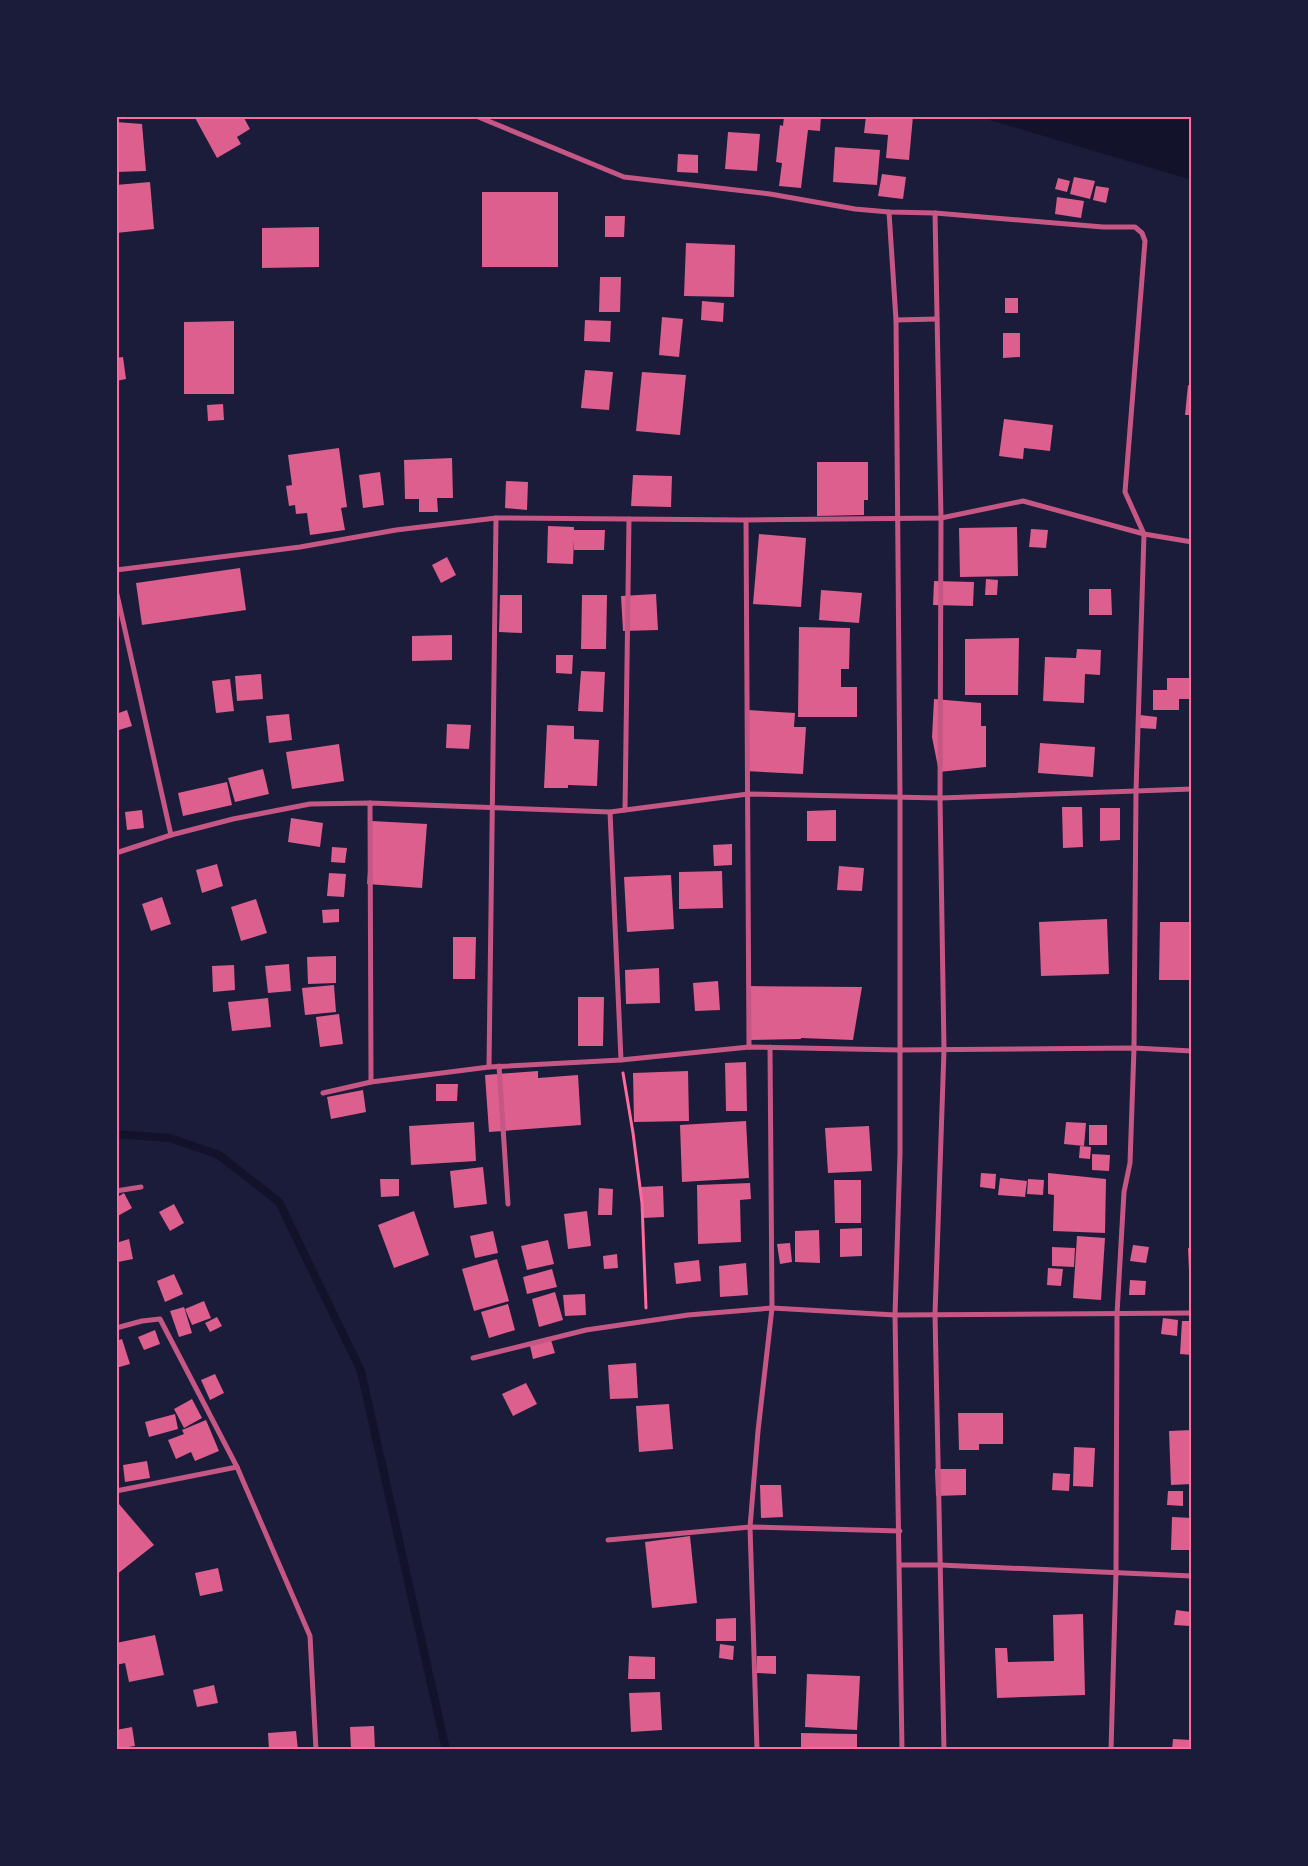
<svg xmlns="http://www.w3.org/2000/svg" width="1308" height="1866" viewBox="0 0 1308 1866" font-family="Mulish,sans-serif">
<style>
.water{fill:#12122b}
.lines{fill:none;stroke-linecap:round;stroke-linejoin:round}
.stream{stroke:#12122b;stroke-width:8}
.building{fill:#dd5f8e}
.path{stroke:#ff6b9d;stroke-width:3}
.minor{stroke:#c65784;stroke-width:5}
.neatline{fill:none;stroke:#ff6b9d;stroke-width:2}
</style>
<rect width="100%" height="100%" fill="#1b1b3a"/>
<polygon class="water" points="976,116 1192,116 1192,180"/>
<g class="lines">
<polyline class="stream" points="116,1134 170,1138 219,1155 279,1202 361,1371 446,1750"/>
</g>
<g class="building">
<polygon points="194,116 243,116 250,129 237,137 241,144 217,158"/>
<polygon points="784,116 821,116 820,131 808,130 801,188 779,186 782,163 776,162 780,125 783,126"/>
<polygon points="866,116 913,116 909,160 886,158 888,135 864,133"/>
<polygon points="116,122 142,124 146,171 116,172"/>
<polygon points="728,132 760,134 757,171 725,169"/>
<polygon points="835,147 880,150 877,185 833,182"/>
<polygon points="678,154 698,155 698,173 677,172"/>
<polygon points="882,174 906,177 903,199 878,196"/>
<polygon points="1074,177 1095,181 1090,199 1070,194"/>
<polygon points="1058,178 1070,181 1067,192 1055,189"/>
<polygon points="150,182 154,229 116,233 116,185"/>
<polygon points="1096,186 1109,188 1106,203 1093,200"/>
<rect x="482" y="192" width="76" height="75"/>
<polygon points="1057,197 1084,201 1081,218 1055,214"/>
<polygon points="605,216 625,216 624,237 605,237"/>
<polygon points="319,227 319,267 262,268 262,228"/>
<polygon points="686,243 735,245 734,297 684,296"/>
<polygon points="600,277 621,277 620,312 599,312"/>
<rect x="1005" y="298" width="13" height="15"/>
<polygon points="702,301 724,303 723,322 701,320"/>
<polygon points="662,317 683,319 679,357 659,355"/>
<polygon points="585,320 611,321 610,342 584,341"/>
<polygon points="234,321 234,394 184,394 184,322"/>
<polygon points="1003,333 1020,333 1020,357 1003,358"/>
<polygon points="123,357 126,379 116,381 116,358"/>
<polygon points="585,370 613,372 609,410 581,408"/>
<polygon points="642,372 686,375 680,435 636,431"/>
<polygon points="1188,385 1192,386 1192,415 1185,415"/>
<polygon points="223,404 224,420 208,421 207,405"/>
<polygon points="1004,419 1053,425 1050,451 1024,448 1023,459 999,456"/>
<polygon points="339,448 347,507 341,508 345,530 310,535 307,513 296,514 295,505 289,506 286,486 292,485 288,455"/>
<polygon points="452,458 453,498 437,498 438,512 419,512 419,499 405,499 404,460"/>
<polygon points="817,462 868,462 868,500 864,500 864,515 817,516"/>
<polygon points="380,472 384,505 363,508 359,475"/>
<polygon points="633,475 672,476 671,507 631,506"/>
<polygon points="506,481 528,482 527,510 505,508"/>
<polygon points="548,526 574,527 574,530 605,530 604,550 574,550 574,540 573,564 547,563"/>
<polygon points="1017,527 1018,576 960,577 959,528"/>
<polygon points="1031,529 1048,530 1046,548 1029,547"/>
<polygon points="759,534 806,538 801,607 753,604"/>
<polygon points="447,557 456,575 441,583 432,565"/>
<polygon points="240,568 246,610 142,625 136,583"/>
<polygon points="986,579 998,580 997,595 985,595"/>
<polygon points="934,581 974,582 973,606 933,605"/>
<polygon points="1089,589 1111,589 1112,615 1089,615"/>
<polygon points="821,590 862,593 859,623 819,620"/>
<polygon points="656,594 658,630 623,631 621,596"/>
<polygon points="500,595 522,595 522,633 499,632"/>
<polygon points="582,595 607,595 606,649 581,649"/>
<polygon points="799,627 850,628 849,669 841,669 841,687 857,687 857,717 798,717"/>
<polygon points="452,635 452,660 412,661 412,636"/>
<polygon points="1019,638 1018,695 965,695 965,639"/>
<polygon points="1077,649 1101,650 1100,675 1085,674 1084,703 1043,701 1045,657 1076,658"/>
<polygon points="556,655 573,655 572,674 556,673"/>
<polygon points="581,671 605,672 603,712 578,711"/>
<polygon points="261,674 263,699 237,701 235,676"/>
<polygon points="1167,678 1191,678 1190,699 1179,699 1179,710 1153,710 1153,690 1167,690"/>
<polygon points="230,679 234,711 216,713 212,681"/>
<polygon points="934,699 981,703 981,726 986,726 986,767 939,772 932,737"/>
<polygon points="127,710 132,726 116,731 116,714"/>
<polygon points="748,710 795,713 794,727 806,727 803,774 745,771"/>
<polygon points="289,714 292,740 269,743 266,716"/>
<polygon points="1140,715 1157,717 1156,729 1139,728"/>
<polygon points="447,724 471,725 469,749 446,748"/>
<polygon points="547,725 574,726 574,739 599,740 597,786 568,785 568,788 544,788"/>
<polygon points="1040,743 1095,747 1093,777 1038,773"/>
<polygon points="339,744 344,781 292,789 286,752"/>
<polygon points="263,769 269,794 235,802 228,778"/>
<polygon points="227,782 232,805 183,816 178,793"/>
<polygon points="1062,807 1082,807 1083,847 1063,848"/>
<polygon points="1100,808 1120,808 1120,840 1100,841"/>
<polygon points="142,810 144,828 127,830 125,812"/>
<polygon points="836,810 836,841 807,841 807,811"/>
<polygon points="291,818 323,823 320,847 288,842"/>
<polygon points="372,821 427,824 422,888 367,884"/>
<polygon points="732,844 732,865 714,866 713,845"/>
<polygon points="332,847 347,848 345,863 331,862"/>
<polygon points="217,864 223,886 202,893 196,870"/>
<polygon points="839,866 864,868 862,891 837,890"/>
<polygon points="722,871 723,908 679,909 679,872"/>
<polygon points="329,873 346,874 344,897 327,896"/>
<polygon points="671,875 674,929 627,932 624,877"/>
<polygon points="162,897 171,924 151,931 142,904"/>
<polygon points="256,899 267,933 241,941 231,907"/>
<polygon points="339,909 339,922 323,923 322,910"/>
<polygon points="1107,919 1109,974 1041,976 1039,922"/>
<polygon points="1160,922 1192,922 1192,980 1159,980"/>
<polygon points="453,937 476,937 475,979 453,979"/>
<polygon points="336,956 336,983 308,984 307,957"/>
<polygon points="289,964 291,991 268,993 265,966"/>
<polygon points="234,965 235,990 213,992 212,966"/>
<polygon points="659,968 660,1003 626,1004 625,970"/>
<polygon points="718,981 720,1010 695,1011 693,983"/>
<polygon points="334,985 336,1012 305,1015 302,988"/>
<polygon points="747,986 862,987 853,1040 801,1038 801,1021 801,1039 747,1040"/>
<polygon points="578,997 604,997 603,1046 578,1046"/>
<polygon points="268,998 271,1027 232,1031 228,1002"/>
<polygon points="339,1014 343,1044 320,1047 316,1017"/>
<polygon points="746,1062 747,1111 726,1111 725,1063"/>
<polygon points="538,1071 538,1078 578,1075 581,1125 489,1132 485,1075"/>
<polygon points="688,1071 689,1121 634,1122 633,1073"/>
<polygon points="436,1084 458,1084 457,1101 436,1101"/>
<polygon points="363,1090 366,1112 331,1119 327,1097"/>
<polygon points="746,1121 749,1178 682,1182 680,1125"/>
<polygon points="474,1122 476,1161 411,1165 409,1126"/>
<polygon points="1066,1122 1086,1123 1084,1146 1064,1144"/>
<rect x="1089" y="1125" width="18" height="20"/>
<polygon points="869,1126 872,1171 828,1173 825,1128"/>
<polygon points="1080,1146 1091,1147 1090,1159 1079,1158"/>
<polygon points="1092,1154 1110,1155 1109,1171 1092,1170"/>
<polygon points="483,1167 487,1204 454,1208 450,1171"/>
<polygon points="981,1173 996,1174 995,1189 980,1187"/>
<polygon points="1048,1173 1106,1179 1105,1233 1053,1231 1054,1195 1048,1194"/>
<polygon points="1000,1178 1027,1181 1025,1197 998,1195"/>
<polygon points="380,1179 399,1179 399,1196 381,1197"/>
<polygon points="1028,1179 1044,1180 1043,1195 1027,1194"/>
<polygon points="834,1180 861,1180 861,1223 835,1223"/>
<polygon points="750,1183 751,1199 740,1200 741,1242 698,1244 697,1185"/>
<polygon points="663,1186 664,1217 642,1218 641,1187"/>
<polygon points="599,1188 613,1189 612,1215 598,1215"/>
<polygon points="124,1193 132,1208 116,1217 116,1198"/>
<polygon points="174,1204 184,1223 170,1231 159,1212"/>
<polygon points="414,1211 429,1255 394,1268 378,1225"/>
<polygon points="587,1211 591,1246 568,1249 564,1214"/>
<polygon points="862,1228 862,1256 840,1257 840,1229"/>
<polygon points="819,1230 820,1263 795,1262 795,1231"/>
<polygon points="493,1231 498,1253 475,1258 470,1236"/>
<polygon points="1077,1236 1105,1238 1101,1300 1073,1298"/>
<polygon points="129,1239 133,1259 118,1262 116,1243"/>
<polygon points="548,1240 554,1264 527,1270 521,1246"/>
<polygon points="790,1243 792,1262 780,1264 777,1244"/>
<polygon points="1133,1245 1149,1247 1146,1263 1130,1261"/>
<polygon points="1052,1247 1075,1248 1074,1267 1052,1266"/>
<polygon points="1188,1248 1192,1248 1192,1294 1190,1294"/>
<polygon points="617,1254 618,1268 604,1269 603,1256"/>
<polygon points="497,1259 509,1301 474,1311 462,1269"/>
<polygon points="699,1260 701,1281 676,1284 674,1263"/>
<polygon points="746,1263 748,1295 720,1297 719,1266"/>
<polygon points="1048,1268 1063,1269 1061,1286 1047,1285"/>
<polygon points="552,1269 557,1287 527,1294 523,1277"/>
<polygon points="174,1274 183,1294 165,1302 157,1281"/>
<polygon points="1130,1280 1146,1281 1145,1295 1129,1295"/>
<polygon points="555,1292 563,1320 539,1327 532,1299"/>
<polygon points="585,1294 586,1315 565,1316 563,1295"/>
<polygon points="204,1301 211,1318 192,1325 185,1309"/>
<polygon points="508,1304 515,1330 489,1338 481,1312"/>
<polygon points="184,1307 192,1333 179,1337 170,1311"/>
<polygon points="217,1317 222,1326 210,1332 205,1323"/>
<polygon points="1163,1318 1178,1320 1177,1336 1161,1334"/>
<polygon points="1182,1321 1192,1321 1192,1355 1180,1354"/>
<polygon points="155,1330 160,1344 144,1350 138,1337"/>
<polygon points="122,1339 130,1364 116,1368 116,1341"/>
<polygon points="551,1340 555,1353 533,1359 530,1346"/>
<polygon points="636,1363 638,1398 610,1399 608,1365"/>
<polygon points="215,1374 224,1393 210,1400 201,1380"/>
<polygon points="526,1383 537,1404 513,1416 502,1394"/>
<polygon points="192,1399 202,1418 184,1428 174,1409"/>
<polygon points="669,1404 673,1449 639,1452 636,1406"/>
<polygon points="958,1413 1003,1413 1003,1444 979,1444 979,1450 959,1450"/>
<polygon points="175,1414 178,1429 149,1437 145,1422"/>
<polygon points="206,1420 219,1451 195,1461 191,1452 176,1459 168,1440 184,1434 182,1430"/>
<polygon points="1192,1430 1192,1484 1171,1485 1169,1431"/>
<polygon points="1074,1447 1095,1448 1093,1487 1073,1486"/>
<polygon points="147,1461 150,1478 125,1482 123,1465"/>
<polygon points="935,1469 966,1469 966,1495 936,1496"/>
<polygon points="1053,1473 1070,1474 1069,1491 1052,1490"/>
<polygon points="760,1485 781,1485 783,1517 761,1518"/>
<polygon points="1168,1491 1183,1491 1183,1506 1167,1505"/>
<polygon points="119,1504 154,1545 116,1575 116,1505"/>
<polygon points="1172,1517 1192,1518 1192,1550 1171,1550"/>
<polygon points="690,1536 697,1603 652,1608 645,1542"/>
<polygon points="218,1568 223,1591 200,1596 195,1573"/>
<polygon points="1176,1610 1191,1612 1190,1626 1174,1625"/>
<polygon points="1083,1614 1085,1695 997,1698 995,1648 1007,1648 1008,1662 1054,1661 1053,1615"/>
<polygon points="736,1618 736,1641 716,1641 716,1619"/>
<polygon points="155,1635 164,1675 129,1682 125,1663 116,1665 116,1643"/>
<polygon points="720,1644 734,1646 733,1660 719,1658"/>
<polygon points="629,1656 655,1657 655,1679 628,1679"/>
<polygon points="757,1656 776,1656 776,1674 757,1673"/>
<polygon points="807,1674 860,1676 857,1730 805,1727"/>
<polygon points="214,1685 218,1703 197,1707 193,1690"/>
<polygon points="660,1692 662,1730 631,1732 629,1693"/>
<polygon points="374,1726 375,1750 351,1750 350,1727"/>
<polygon points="132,1727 135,1746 116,1749 116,1730"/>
<polygon points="296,1731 298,1750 269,1750 268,1733"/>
<polygon points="801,1733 857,1734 857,1750 801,1750"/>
<polygon points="1173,1739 1192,1740 1192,1750 1172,1750"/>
</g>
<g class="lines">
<polyline class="path" points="623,1073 633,1133 642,1203 646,1308"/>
<g class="minor">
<polyline points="476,116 624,177 770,194 855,209 889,212 935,213 1103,227 1135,227 1142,233 1145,241 1125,492 1144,534 1136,791 1134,1048 1130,1163 1124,1192 1117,1314 1116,1572 1111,1750"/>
<polyline points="889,212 896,320 900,797 900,1153 895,1315 902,1750"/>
<polyline points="935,213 941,518 940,798 944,1050 935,1314 944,1750"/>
<polyline points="896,320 937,319"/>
<polyline points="746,520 749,1047"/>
<polyline points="116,570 300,547 396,530 496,518 746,520 941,518 1023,501 1144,534 1192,542"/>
<polyline points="116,590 171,835"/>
<polyline points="370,803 371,1082"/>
<polyline points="625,810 629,519"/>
<polyline points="610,812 621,1060"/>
<polyline points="116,853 171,835 233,819 310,804 370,803 610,812 748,794 940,798 1192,789"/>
<polyline points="499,1066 508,1204"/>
<polyline points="489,1067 496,518"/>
<polyline points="323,1093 371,1082 489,1067 621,1060 749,1047 899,1050 1134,1048 1192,1051"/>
<polyline points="116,1191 141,1187"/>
<polyline points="116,1328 142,1321 160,1319 237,1467 310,1636 316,1750"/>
<polyline points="473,1358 586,1330 688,1315 772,1308 895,1315 1192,1313"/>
<polyline points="116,1491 237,1467"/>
<polyline points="608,1540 750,1527 900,1531"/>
<polyline points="900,1565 940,1565 1192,1576"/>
<polyline points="757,1750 750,1527 758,1431 772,1308 770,1047"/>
</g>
</g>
<rect width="1308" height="1866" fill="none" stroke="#1b1b3a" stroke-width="235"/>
<rect x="118" y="118" width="1072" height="1630" class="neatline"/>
</svg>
